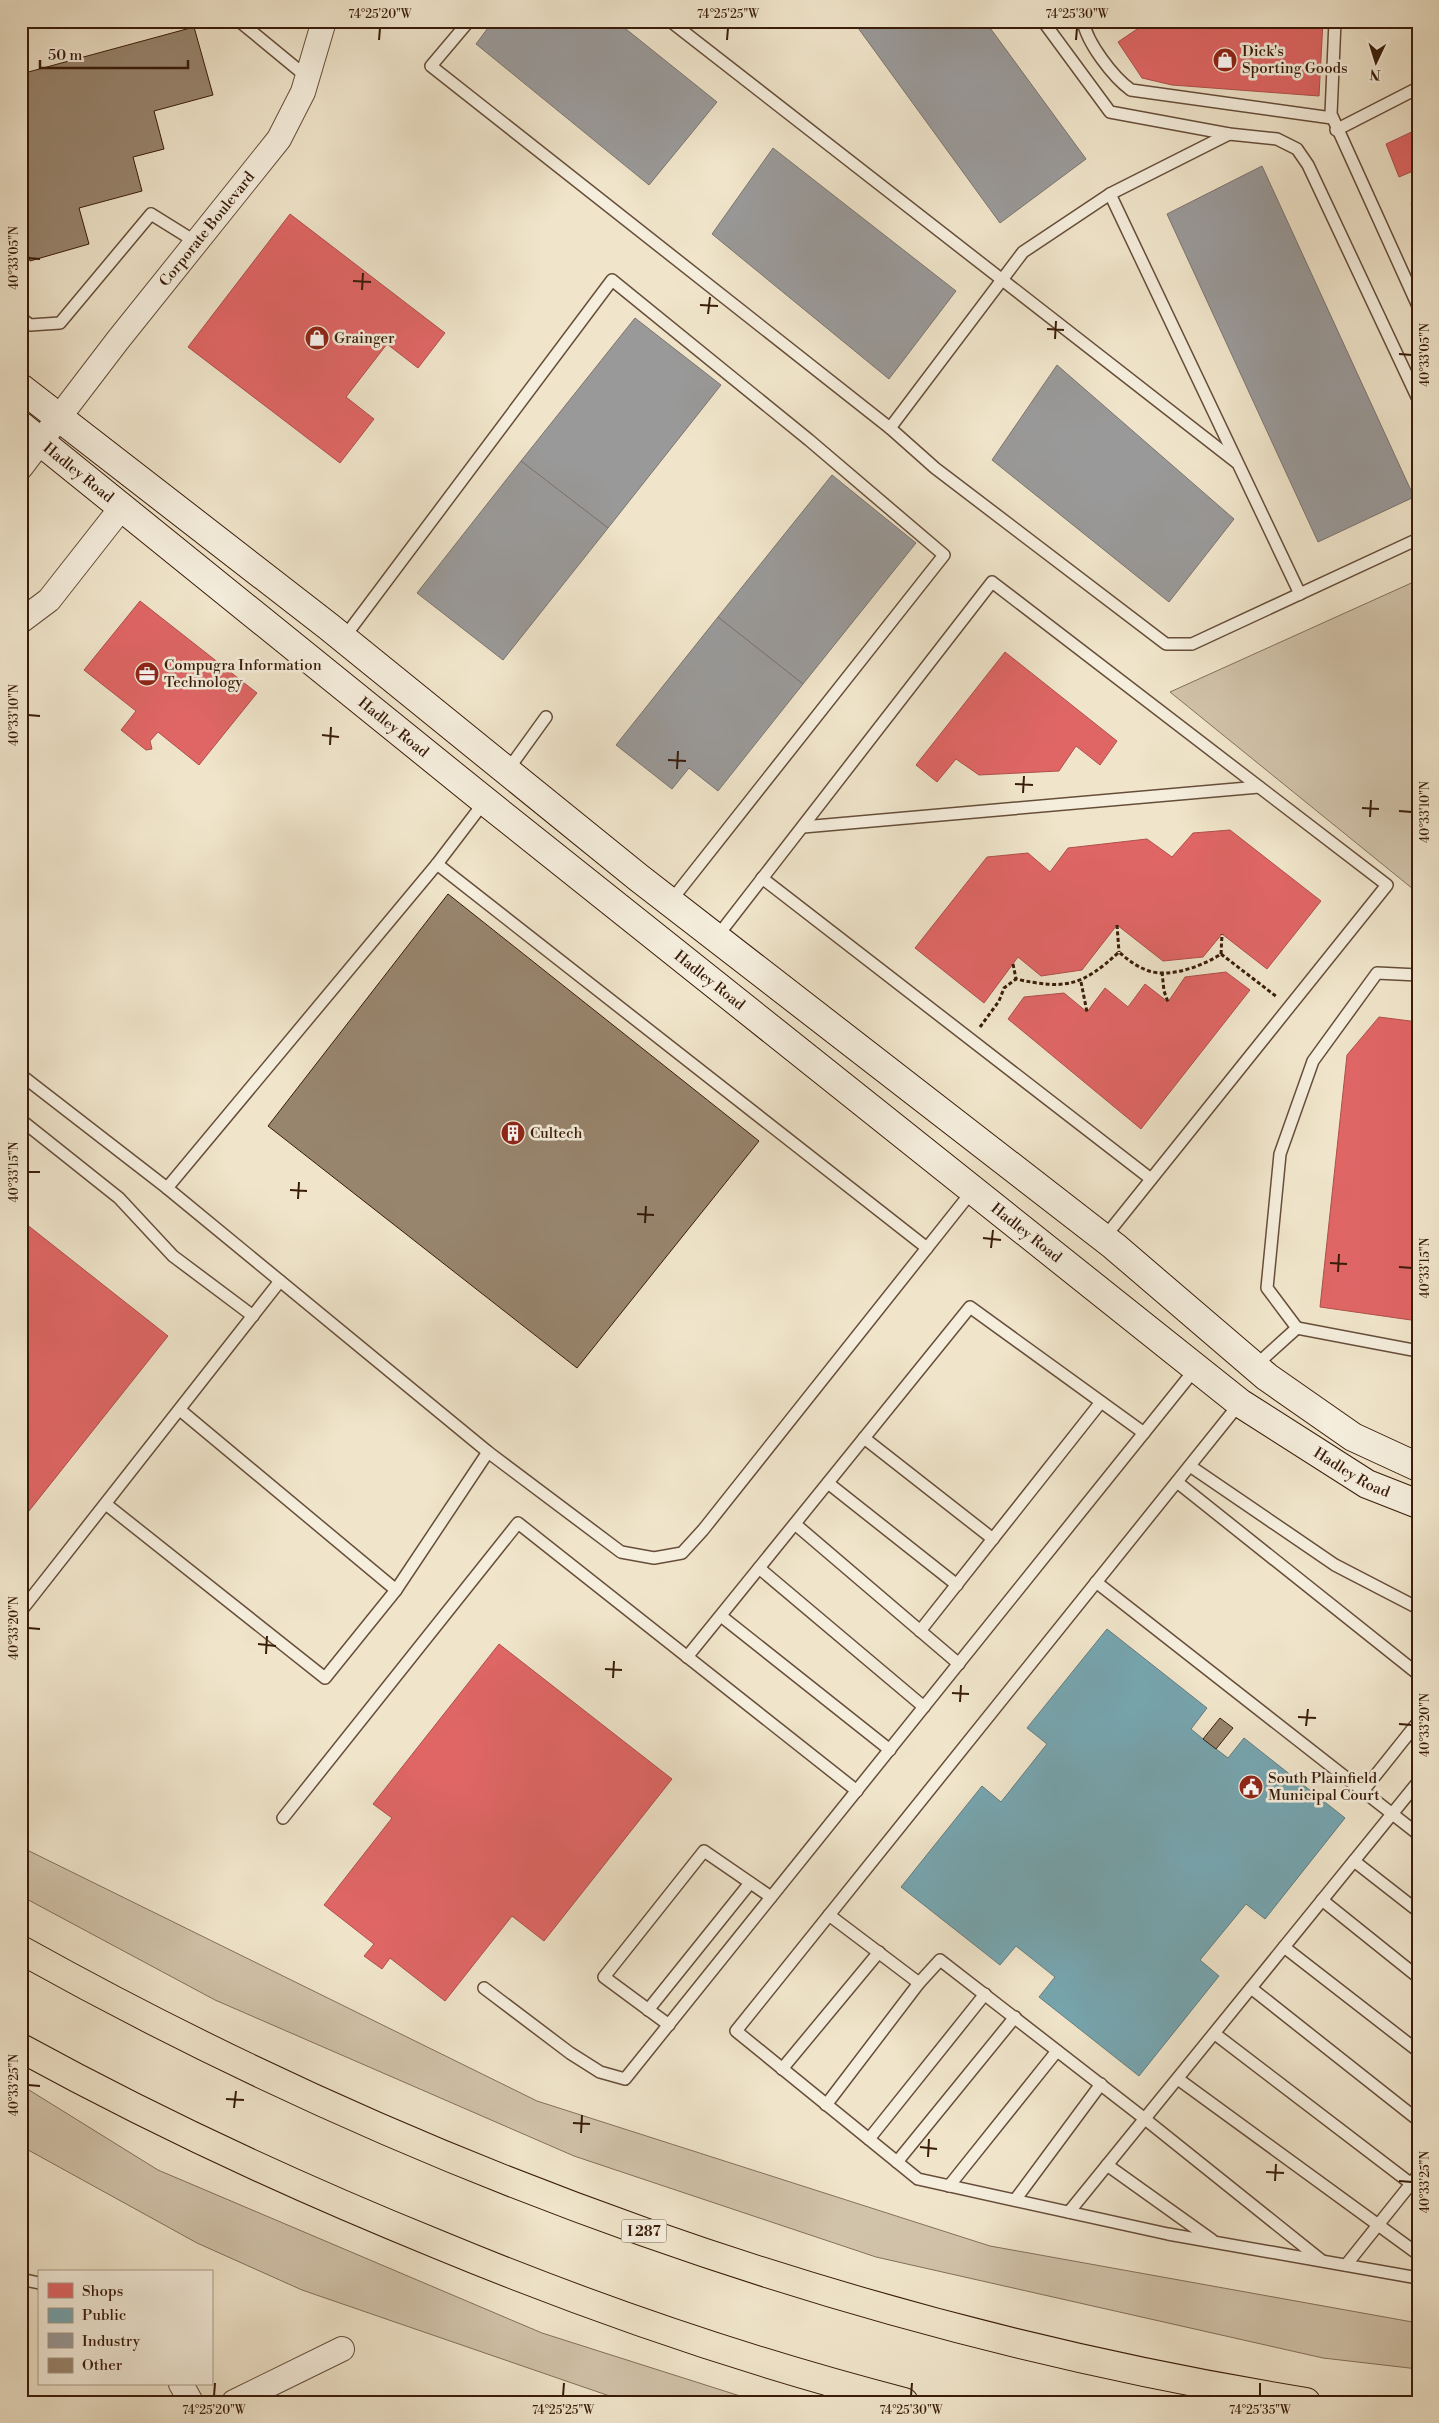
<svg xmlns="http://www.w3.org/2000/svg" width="1439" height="2423" viewBox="0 0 1439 2423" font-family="'Libre Bodoni',serif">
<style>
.green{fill:#d1c3aa;stroke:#85705a}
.shops{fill:#e06666;stroke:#ae504a}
.public{fill:#76a5af;stroke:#647c7d}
.industry{fill:#999;stroke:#7c746e}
.building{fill:#98856e;stroke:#391c09}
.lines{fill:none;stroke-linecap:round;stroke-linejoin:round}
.lane-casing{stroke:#674e3a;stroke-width:14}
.street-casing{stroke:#674e3a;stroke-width:26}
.secondary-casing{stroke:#391c09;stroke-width:30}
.highway-casing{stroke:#391c09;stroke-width:30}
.path{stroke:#391c09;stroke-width:3;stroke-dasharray:4 2.5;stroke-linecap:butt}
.lane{stroke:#f5eedd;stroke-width:11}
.street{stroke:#f5eedd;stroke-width:24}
.secondary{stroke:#f5eedd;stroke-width:28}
.highway{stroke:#f0e5cb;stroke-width:28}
.ticks{fill:none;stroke:#391c09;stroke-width:2}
.labels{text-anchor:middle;stroke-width:5;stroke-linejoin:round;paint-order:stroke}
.shield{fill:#f5eedd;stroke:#715b49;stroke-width:1}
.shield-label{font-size:14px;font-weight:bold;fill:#391c09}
.poi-label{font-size:15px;fill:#391c09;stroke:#f5eedd;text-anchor:start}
.street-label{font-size:15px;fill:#391c09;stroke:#f5eedd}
.neatline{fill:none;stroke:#391c09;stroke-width:2}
.ticks-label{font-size:12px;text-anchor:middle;fill:#391c09}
</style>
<rect width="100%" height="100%" fill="#f0e5cb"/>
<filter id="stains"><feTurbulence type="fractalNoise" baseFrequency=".004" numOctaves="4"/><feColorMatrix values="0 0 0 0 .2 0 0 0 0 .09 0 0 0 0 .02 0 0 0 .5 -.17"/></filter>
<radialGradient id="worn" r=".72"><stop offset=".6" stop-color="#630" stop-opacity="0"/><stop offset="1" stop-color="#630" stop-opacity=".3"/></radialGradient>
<g class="green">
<polygon points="1418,580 1418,890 1413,889 1170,692"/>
<polygon points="21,1847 537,2101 990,2246 1418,2323 1418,2369 1323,2358 876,2257 574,2156 215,2000 21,1896"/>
<polygon points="21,2085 158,2170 542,2333 759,2402 627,2402 302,2290 197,2243 21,2146"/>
</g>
<g class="shops">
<polygon points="1143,21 1323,21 1319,96 1172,85 1142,78 1118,42 1143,25"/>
<polygon points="1418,129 1418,169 1399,177 1386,144"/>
<polygon points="1418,199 1418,218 1411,203"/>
<polygon points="290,214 445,333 418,368 387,344 346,397 374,419 340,463 188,347"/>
<polygon points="140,601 257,693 199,765 158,732 150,741 152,749 146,750 121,730 136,711 84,670"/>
<polygon points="1005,652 1117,741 1100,765 1076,746 1059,771 979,775 956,759 937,782 916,765"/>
<polygon points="1230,830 1321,901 1267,969 1222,934 1203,957 1163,961 1117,925 1082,970 1041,976 1018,957 984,1003 915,948 987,857 1028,853 1050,872 1068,848 1147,839 1172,857 1193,833"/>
<polygon points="1226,972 1250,990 1141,1129 1008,1019 1024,997 1064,993 1087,1012 1105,988 1128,1007 1145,984 1168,1002 1185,977"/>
<polygon points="1379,1017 1418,1022 1418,1321 1320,1307 1347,1055"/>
<polygon points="21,1220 168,1336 21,1521"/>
<polygon points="499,1644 672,1779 544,1941 512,1916 445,2001 390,1958 382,1969 364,1956 374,1944 324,1905 392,1818 373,1804"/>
</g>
<polygon class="public" points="1107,1629 1207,1708 1191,1729 1203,1739 1228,1758 1244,1738 1345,1818 1265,1919 1246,1904 1200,1960 1219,1976 1139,2076 1039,1997 1055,1977 1016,1946 1000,1965 901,1887 982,1786 1001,1802 1047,1744 1027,1728"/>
<g class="industry">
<polygon points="493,21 616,21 717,102 649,185 476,44"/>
<polygon points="853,21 985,21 1086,159 1000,223"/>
<polygon points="773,148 956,291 889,379 712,234"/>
<polygon points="1262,166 1414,497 1318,542 1167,214"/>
<polygon points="635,318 721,385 608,528 521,461"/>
<polygon points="1057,365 1234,519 1169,602 992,460"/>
<polygon points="521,461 608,528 503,660 417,593"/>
<polygon points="832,475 916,543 803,684 718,617"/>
<polygon points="718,617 803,684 718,791 689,768 672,789 616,745"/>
</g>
<g class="building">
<polygon points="194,27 213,95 154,111 164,149 133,157 142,191 79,208 89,244 30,261 21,228 21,74"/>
<polygon points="448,894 759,1141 577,1368 268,1126"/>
<polygon points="1220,1718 1233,1728 1216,1749 1203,1739"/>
</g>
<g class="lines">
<defs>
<g id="lane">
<polyline points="239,21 307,77"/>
<polyline points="469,21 431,66 890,428 935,468 1166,644 1192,644 1418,539"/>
<polyline points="670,21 1236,462"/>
<polyline points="1043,21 1110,112 1229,134 1277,139 1297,149 1308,165 1418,399"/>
<path d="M 1083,21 C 1087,43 1113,77 1131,90 L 1332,118"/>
<polyline points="1335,21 1331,114 1418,306"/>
<polyline points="1336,130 1418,88"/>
<polyline points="1110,194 1300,594"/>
<polyline points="21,318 30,325 60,323 151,214 196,242"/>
<polyline points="890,428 1023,252 1110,194 1229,134"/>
<polyline points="343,639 612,280 809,440 944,555 670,902"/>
<polyline points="507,771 546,717"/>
<polyline points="803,827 1259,787"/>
<polyline points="437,864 927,1248"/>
<polyline points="762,878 1151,1179"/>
<polyline points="716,938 992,582 1387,885 1104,1238"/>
<polyline points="1418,975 1377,973 1313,1061 1280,1154 1267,1288 1297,1328 1418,1351"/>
<polyline points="21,1075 167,1188 488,1452 621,1552 654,1558 682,1553 703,1530 973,1190"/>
<polyline points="21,1120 119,1198 173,1256 253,1316"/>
<polyline points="167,1188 437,864 485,801"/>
<polyline points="1255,1366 1297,1328"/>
<polyline points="1240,1403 736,2031 918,2179 1168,2234 1418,2278"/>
<polyline points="180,1410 396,1590"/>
<polyline points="864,1438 993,1539"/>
<polyline points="1190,1466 1335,1565 1418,1608"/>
<polyline points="1177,1482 1418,1674"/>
<polyline points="828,1483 957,1585"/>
<polyline points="107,1505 325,1678 396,1590 488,1452"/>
<polyline points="795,1524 959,1664"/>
<polyline points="759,1568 924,1707"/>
<polyline points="1096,1582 1418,1834"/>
<polyline points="21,1611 280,1281"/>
<polyline points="721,1616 890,1750"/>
<polyline points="920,1631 1101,1402"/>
<polyline points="687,1657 970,1307 1144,1433"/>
<polyline points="1363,1791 1418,1722"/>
<polyline points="283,1818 518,1523 857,1791"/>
<polyline points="1354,1861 1418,1911"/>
<polyline points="1322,1900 1418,1977"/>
<polyline points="829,1915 919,1983 940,1960 1145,2119 1321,2260"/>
<polyline points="1284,1947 1418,2051"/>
<polyline points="484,1988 570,2053 600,2072 625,2079 1196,1368"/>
<polyline points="1251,1988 1418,2120"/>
<polyline points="648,2010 750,1883"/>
<polyline points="669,2025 604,1977 704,1851 771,1897"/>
<polyline points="1215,2034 1418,2189"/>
<polyline points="782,2069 879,1952"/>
<polyline points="1178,2079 1418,2254"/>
<polyline points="826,2105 919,1983"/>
<polyline points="869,2139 985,1994"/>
<polyline points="897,2162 1015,2017"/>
<polyline points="1107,2165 1212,2240"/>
<polyline points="949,2186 1057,2051"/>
<polyline points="1015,2200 1101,2084"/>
<polyline points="1069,2212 1418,1782"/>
<polyline points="1346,2265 1418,2175"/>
<polyline points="21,2279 39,2283"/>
</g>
<g id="street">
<path id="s1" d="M 21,467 L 118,340 L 279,139 L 303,92 L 324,21"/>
<polyline points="21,621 49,600 122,507"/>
<polyline points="181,2384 191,2402"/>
<polyline points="234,2402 342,2349"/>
</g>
<g id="secondary">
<polyline points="21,388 328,626 639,878 1114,1246 1267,1377 1353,1437 1418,1467"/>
<path id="s2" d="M 21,426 L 485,801 L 1240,1403 L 1367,1484 L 1418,1504"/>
</g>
<g id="highway">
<path d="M 21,1950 C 419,2172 856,2329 1306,2402"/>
<path d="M 21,2048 C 156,2122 294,2186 437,2244 C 589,2307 745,2361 904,2402"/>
</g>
</defs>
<use href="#lane" class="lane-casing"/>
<use href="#street" class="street-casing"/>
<use href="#secondary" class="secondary-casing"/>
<use href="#highway" class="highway-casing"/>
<g class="path">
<polyline points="1117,925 1119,952"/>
<polyline points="1221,954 1222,934"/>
<polyline points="1013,964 1016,979"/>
<polyline points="1162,972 1164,991 1168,1002"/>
<polyline points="1081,982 1087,1012"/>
<path d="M 980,1027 L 999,1001 L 1004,988 L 1016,979 C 1066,990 1082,986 1119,952 C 1128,960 1137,967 1149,971 C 1170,978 1203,966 1221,954 L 1277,997"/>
</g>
<use href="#lane" class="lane"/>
<use href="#street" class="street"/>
<use href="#secondary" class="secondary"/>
<use href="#highway" class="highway"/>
</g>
<path class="ticks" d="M 379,40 L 380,28M 727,40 L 728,28M 1076,40 L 1077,28M 28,258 L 40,259M 353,281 L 371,282M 362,290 L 363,273M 700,305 L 718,306M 708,314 L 710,297M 1047,329 L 1064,330M 1055,339 L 1056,321M 1399,354 L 1412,355M 28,715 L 40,716M 322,735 L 339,737M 330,745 L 331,727M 668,760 L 686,761M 677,769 L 678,751M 1015,784 L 1033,785M 1023,793 L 1024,776M 1362,808 L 1379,809M 1399,811 L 1412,812M 1370,817 L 1371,800M 28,1172 L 40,1172M 290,1190 L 307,1191M 298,1199 L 299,1182M 637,1214 L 654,1215M 645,1223 L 646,1206M 983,1238 L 1001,1240M 991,1248 L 993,1230M 1330,1263 L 1347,1264M 1399,1267 L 1412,1268M 1338,1272 L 1339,1254M 28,1628 L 40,1629M 258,1644 L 276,1646M 266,1654 L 267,1636M 605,1669 L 622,1670M 613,1678 L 614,1661M 952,1693 L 969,1694M 960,1702 L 961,1685M 1298,1717 L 1316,1718M 1399,1724 L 1412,1725M 1306,1726 L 1308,1709M 28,2085 L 40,2086M 226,2099 L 244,2100M 234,2108 L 236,2091M 573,2123 L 590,2124M 581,2133 L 582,2115M 920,2147 L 937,2149M 928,2157 L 929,2139M 1266,2172 L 1284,2173M 1275,2181 L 1276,2164M 1399,2181 L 1412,2182M 214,2396 L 215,2383M 563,2396 L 564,2383M 911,2396 L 912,2383M 1260,2396 L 1260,2383"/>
<defs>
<symbol id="shop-disc" viewBox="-11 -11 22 22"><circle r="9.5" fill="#8f2418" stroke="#f5eedd"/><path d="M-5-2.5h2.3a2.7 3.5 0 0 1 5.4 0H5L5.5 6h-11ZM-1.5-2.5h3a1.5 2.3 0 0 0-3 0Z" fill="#fff"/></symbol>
<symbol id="office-disc" viewBox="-11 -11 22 22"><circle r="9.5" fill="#8f2418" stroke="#f5eedd"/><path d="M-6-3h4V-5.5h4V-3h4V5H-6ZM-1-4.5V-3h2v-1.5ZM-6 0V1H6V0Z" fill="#fff"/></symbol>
<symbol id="building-disc" viewBox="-11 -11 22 22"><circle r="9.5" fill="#8f2418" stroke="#f5eedd"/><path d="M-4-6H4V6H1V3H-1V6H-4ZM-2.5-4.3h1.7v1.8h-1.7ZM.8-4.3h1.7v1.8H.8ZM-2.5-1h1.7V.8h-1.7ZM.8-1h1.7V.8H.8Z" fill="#fff"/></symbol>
<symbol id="civic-disc" viewBox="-11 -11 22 22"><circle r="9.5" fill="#8f2418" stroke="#f5eedd"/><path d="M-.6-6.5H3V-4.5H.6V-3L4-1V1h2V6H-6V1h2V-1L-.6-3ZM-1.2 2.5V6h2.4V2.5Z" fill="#fff"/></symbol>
</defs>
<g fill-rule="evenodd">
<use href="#shop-disc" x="1211" y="46" width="28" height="28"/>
<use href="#shop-disc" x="303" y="324" width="28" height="28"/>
<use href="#office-disc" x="133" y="660" width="28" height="28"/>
<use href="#building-disc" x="499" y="1119" width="28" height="28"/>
<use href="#civic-disc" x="1237" y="1773" width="28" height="28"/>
</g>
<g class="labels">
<rect class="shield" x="621.5" y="2219.5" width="45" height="23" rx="4"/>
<g class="shield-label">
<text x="644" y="2236">I 287</text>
</g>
<g class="poi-label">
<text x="1242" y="56">Dick's<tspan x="1242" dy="17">Sporting Goods</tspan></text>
<text x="334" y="343">Grainger</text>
<text x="164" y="670">Compugra Information<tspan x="164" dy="17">Technology</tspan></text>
<text x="530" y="1138">Cultech</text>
<text x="1268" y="1783">South Plainfield<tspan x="1268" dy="17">Municipal Court</tspan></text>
</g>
<g class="street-label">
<text dy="5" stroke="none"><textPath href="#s1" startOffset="302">Corporate Boulevard</textPath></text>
<text dy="5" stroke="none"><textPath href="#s2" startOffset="74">Hadley Road</textPath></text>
<text dy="5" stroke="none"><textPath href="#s2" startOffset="479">Hadley Road</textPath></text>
<text dy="5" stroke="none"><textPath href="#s2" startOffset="884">Hadley Road</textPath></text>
<text dy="5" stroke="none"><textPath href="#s2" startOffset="1289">Hadley Road</textPath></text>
<text dy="5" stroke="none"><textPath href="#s2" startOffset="1694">Hadley Road</textPath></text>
</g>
</g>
<rect width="1439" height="2423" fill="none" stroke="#f0e5cb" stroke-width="55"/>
<rect x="38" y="2270" width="175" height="115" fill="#f5eedd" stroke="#aa9a88"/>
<rect x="48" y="2283" width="25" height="15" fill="#e06666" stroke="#aa9a88"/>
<text x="82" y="2296" font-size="15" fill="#391c09">Shops</text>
<rect x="48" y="2308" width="25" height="15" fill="#76a5af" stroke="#aa9a88"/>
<text x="82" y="2320" font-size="15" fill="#391c09">Public</text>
<rect x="48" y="2333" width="25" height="15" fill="#999999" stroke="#aa9a88"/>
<text x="82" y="2346" font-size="15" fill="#391c09">Industry</text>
<rect x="48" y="2358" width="25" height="15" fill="#98856e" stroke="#aa9a88"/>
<text x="82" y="2370" font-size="15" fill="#391c09">Other</text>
<g transform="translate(1376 62) rotate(184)" stroke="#f5eedd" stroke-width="4" paint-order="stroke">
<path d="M0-4L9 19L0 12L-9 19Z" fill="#391c09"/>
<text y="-8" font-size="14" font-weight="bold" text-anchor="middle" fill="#391c09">N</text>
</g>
<path d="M40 60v8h148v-8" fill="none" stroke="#391c09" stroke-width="2.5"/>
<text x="48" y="60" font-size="15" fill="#391c09" stroke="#f5eedd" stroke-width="4" paint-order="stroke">50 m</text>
<rect x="28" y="28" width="1384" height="2368" class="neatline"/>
<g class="ticks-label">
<text x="380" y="18">74°25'20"W</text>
<text x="728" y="18">74°25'25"W</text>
<text x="1077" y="18">74°25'30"W</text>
<text transform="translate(14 258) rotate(-90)" y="4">40°33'05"N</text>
<text transform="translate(1425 355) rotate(-90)" y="4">40°33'05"N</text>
<text transform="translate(14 715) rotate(-90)" y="4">40°33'10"N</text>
<text transform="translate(1425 812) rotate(-90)" y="4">40°33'10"N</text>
<text transform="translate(14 1172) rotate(-90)" y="4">40°33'15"N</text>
<text transform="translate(1425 1268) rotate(-90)" y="4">40°33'15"N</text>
<text transform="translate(14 1628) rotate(-90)" y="4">40°33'20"N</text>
<text transform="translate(1425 1725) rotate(-90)" y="4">40°33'20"N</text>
<text transform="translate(14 2085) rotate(-90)" y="4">40°33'25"N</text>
<text transform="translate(1425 2182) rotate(-90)" y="4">40°33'25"N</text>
<text x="214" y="2414">74°25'20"W</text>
<text x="563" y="2414">74°25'25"W</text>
<text x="911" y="2414">74°25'30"W</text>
<text x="1260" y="2414">74°25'35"W</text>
</g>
<rect width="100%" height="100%" filter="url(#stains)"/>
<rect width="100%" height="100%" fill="url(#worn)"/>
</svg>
